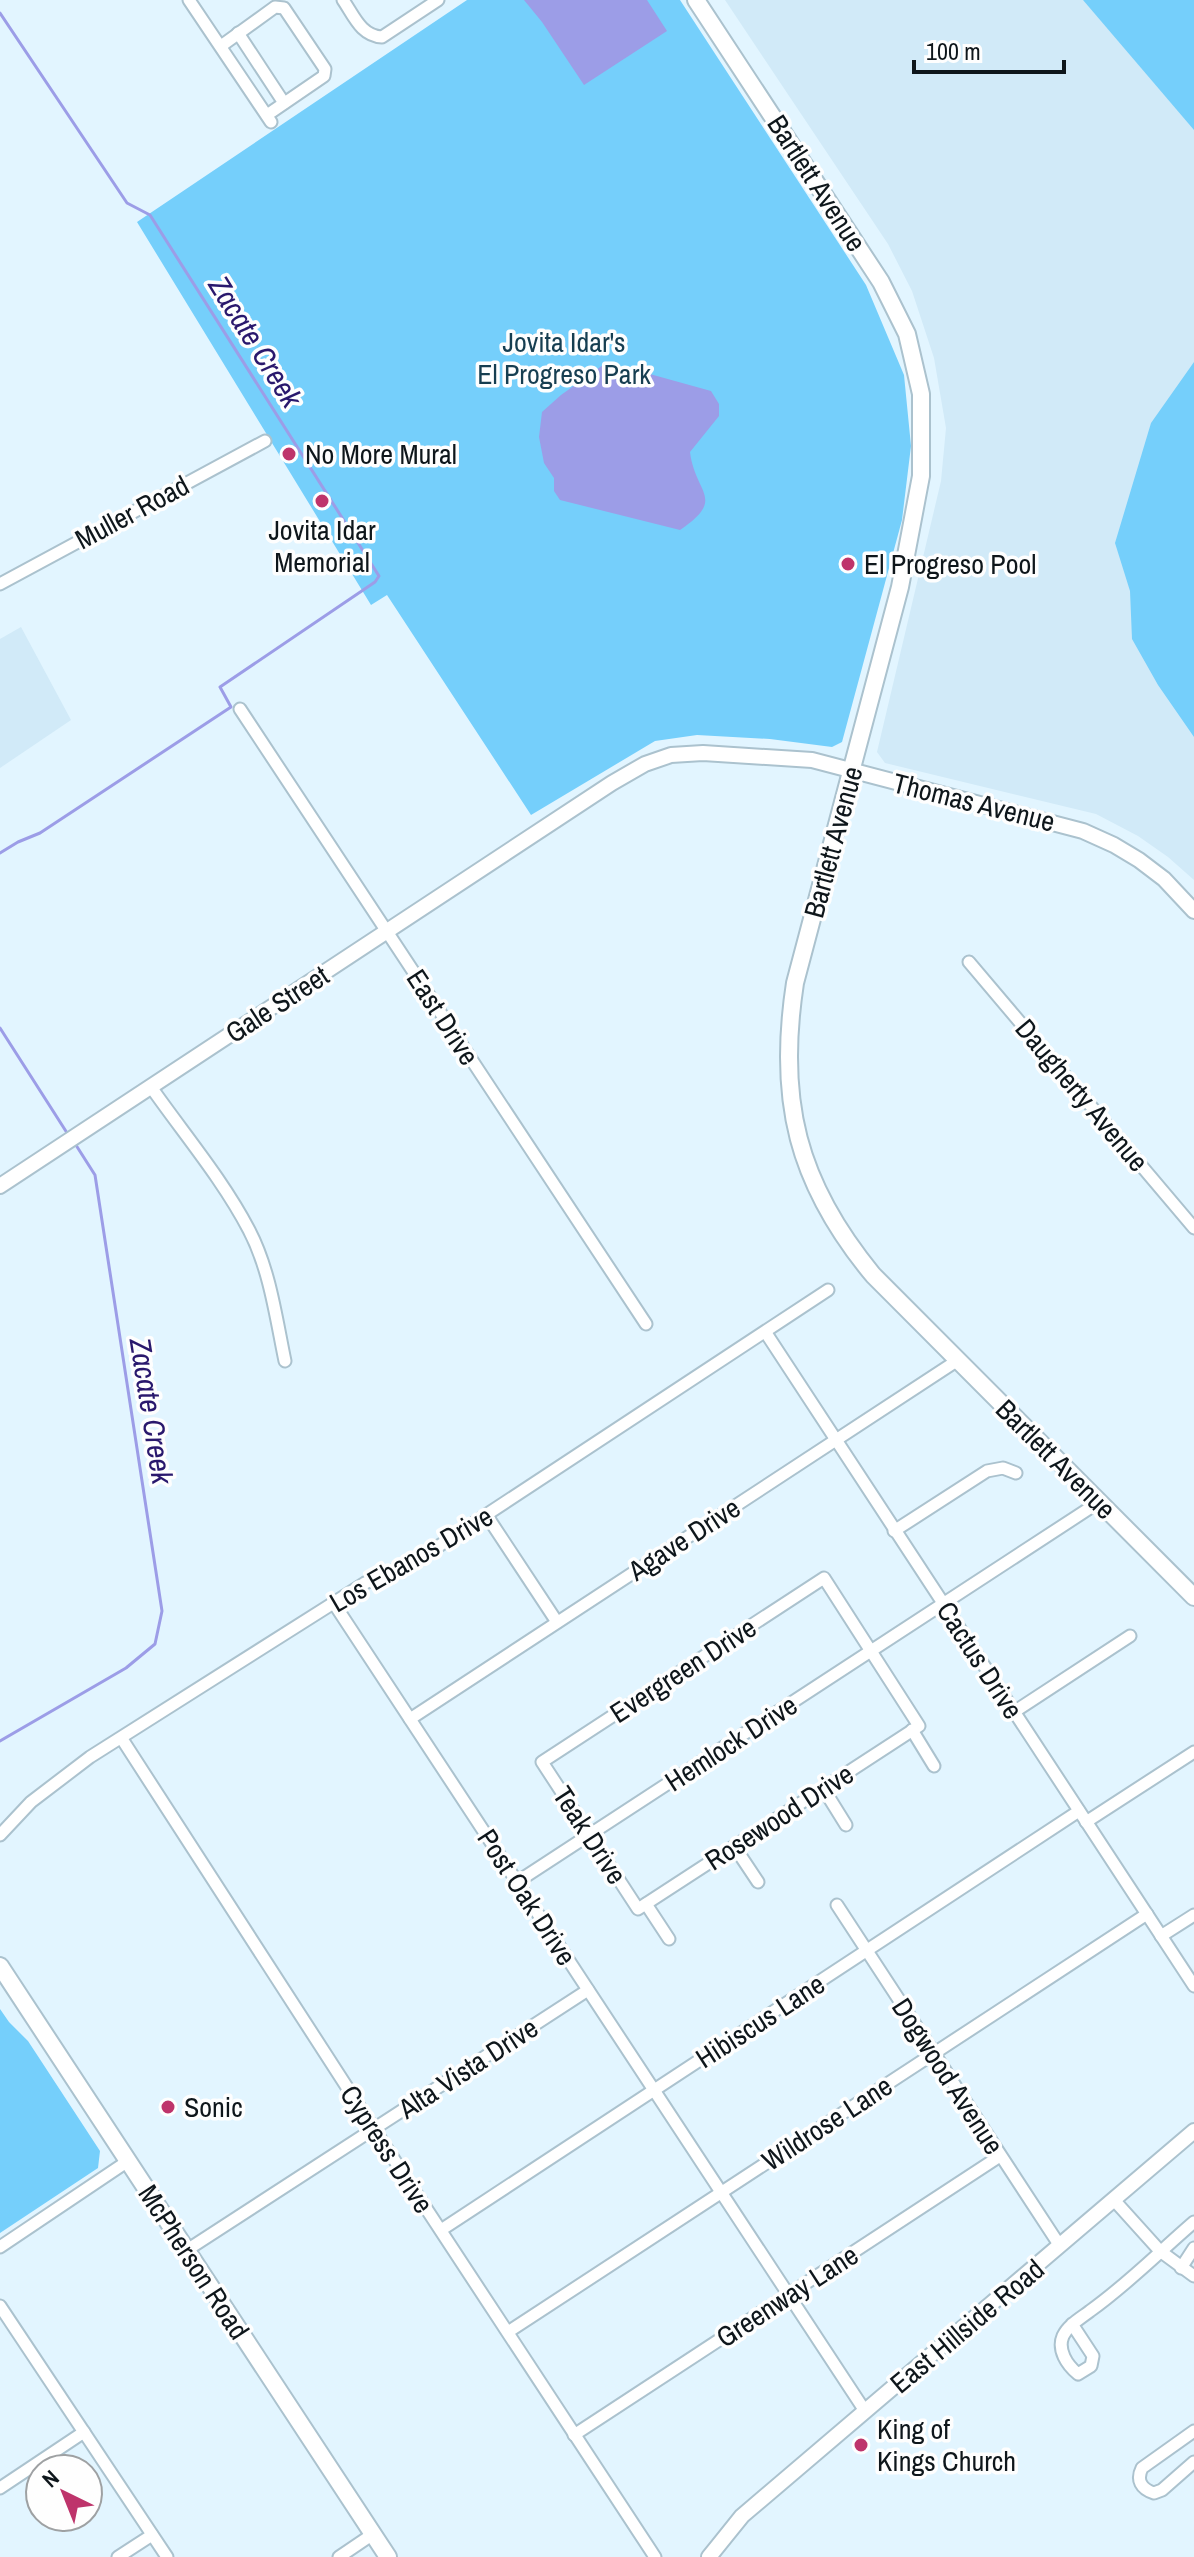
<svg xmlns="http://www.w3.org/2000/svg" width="1194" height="2557" viewBox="0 0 1194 2557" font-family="'Archivo Narrow',sans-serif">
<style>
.built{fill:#d1eaf8}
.green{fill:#75cffb}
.water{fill:#9c9de7}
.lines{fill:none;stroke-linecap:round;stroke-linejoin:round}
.stream{stroke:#9c9de7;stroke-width:3}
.minor-casing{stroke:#abc2ce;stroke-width:15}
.tertiary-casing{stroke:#abc2ce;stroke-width:18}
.secondary-casing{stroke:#abc2ce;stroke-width:20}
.minor{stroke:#fff;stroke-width:11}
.tertiary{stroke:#fff;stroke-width:14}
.secondary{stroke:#fff;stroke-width:16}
.poi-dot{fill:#be346b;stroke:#fefefe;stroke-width:3}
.labels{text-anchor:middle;stroke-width:7;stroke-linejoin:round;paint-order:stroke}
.street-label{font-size:28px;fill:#0e161b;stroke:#fefefe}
.park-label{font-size:28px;fill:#163e51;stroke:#fefefe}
.poi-label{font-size:28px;fill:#0e161b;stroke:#fefefe;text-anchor:start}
.water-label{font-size:30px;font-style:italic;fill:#29186d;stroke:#fefefe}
</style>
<rect width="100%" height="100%" fill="#e2f5ff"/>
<g class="built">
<polygon points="725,0 1194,0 1194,880 1168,857 1138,836 1096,814 885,763 877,752 941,481 946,428 934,358 912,291 888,244"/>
<polygon points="21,627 71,720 0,768 0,639"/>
</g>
<g class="green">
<polygon points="467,0 680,0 866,285 904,375 911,446 902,520 842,742 832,747 770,739 697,735 655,741 531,815 387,595 371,605 137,222"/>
<polygon points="1083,0 1194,0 1194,130"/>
<polygon points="1194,362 1194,737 1158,685 1132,639 1130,591 1115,543 1151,423"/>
<polygon points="0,2009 9,2022 28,2041 100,2151 98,2168 0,2233"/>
</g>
<g class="water">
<polygon points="524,0 647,0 667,31 584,85 542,22"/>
<path d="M 603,365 L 639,371 L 711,391 L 719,404 L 719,416 L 690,452 C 695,494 727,498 680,530 L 560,500 L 554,491 L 554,478 L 544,463 L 539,437 L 542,412 L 561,395 Z"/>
</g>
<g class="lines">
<g class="stream">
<polyline points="0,13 127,203 150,215 379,576 375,582 220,687 231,707 40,833 18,842 0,853"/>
<polyline points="0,1028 69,1136"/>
<polyline points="0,1741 126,1668 155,1644 162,1611 95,1175 74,1142"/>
</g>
<defs>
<g id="minor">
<polyline points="189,0 271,122"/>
<path d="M 343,0 C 354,16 361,36 382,37 L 438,0"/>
<polyline points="238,33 284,103"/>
<polyline points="221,46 275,7 284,8 325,69 324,76 267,115"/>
<polyline points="0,584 265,441"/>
<polyline points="240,709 646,1324"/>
<polyline points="969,962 1194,1228"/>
<path d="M 151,1087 C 184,1134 223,1180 249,1230 C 270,1270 276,1318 285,1361"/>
<polyline points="766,1333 1194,1986"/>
<polyline points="487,1516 557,1622"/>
<polyline points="894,1531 987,1471 1003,1468 1016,1473"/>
<polygon points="824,1578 919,1726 638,1909 542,1762"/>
<polyline points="333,1602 865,2411"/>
<polyline points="1014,1712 1130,1636"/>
<polyline points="410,1719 958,1360"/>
<polyline points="912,1730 934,1766"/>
<polyline points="122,1739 374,2129 655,2557"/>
<polyline points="823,1788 846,1825"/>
<polyline points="1086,1822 1194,1752"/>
<polyline points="0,1835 31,1802 90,1757 365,1583 416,1561 828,1290"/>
<polyline points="734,1846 758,1882"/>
<polyline points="517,1882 1099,1502"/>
<polyline points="646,1904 669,1939"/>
<polyline points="837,1905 1060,2246"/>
<polyline points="1161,1936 1194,1915"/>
<polyline points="1114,2200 1160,2251 1194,2276"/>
<polyline points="441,2230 1079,1811"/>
<polyline points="0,2247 128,2161"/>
<polyline points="187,2250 588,1990"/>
<polyline points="1181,2268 1194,2248"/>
<polyline points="0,2306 167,2557"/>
<path d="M 1072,2324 L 1093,2356 L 1091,2366 L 1078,2374 C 1067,2365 1057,2350 1063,2336 C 1068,2325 1081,2318 1090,2311 C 1128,2284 1159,2252 1194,2222"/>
<polyline points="508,2332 1147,1914"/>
<path d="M 1194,2431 L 1142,2468 C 1136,2480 1141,2489 1154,2493 L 1162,2490 L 1194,2462"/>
<polyline points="574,2435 1000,2156"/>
<polyline points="0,2488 84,2432"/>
<polyline points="118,2557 152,2535"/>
<polyline points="339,2557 373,2534"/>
</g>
<g id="tertiary">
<polyline points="0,1186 612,783 645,764 671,755 703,753 812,760 1083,831 1114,845 1139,860 1164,879 1194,911"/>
<polyline points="709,2557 742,2516 1194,2131"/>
</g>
<g id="secondary">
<path d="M 696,0 L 881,282 L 907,334 L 921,394 L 921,476 L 900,587 L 795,983 C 777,1100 797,1183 873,1275 L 1194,1597"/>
<polyline points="0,1966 388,2557"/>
</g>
</defs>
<use href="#minor" class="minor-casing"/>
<use href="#tertiary" class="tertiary-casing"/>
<use href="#secondary" class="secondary-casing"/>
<use href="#minor" class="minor"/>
<use href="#tertiary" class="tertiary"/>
<use href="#secondary" class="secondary"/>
</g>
<g class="poi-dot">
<circle cx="289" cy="454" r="8"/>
<circle cx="322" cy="501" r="8"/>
<circle cx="848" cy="564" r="8"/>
<circle cx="168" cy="2107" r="8"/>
<circle cx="861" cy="2445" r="8"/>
</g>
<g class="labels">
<g class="street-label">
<text transform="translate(817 183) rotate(57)" y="10">Bartlett Avenue</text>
<text transform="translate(132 512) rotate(-28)" y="10">Muller Road</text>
<text transform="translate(974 802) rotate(14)" y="10">Thomas Avenue</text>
<text transform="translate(833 842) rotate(-75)" y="10">Bartlett Avenue</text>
<text transform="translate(277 1004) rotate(-33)" y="10">Gale Street</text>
<text transform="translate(443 1017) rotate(57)" y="10">East Drive</text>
<text transform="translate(1082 1095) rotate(50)" y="10">Daugherty Avenue</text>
<text transform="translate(1056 1459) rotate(45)" y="10">Bartlett Avenue</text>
<text transform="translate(684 1539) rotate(-33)" y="10">Agave Drive</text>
<text transform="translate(411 1559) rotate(-30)" y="10">Los Ebanos Drive</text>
<text transform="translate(980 1660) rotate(57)" y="10">Cactus Drive</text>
<text transform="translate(683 1670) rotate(-33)" y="10">Evergreen Drive</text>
<text transform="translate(731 1743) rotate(-33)" y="10">Hemlock Drive</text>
<text transform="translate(779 1817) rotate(-33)" y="10">Rosewood Drive</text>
<text transform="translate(590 1835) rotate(57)" y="10">Teak Drive</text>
<text transform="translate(527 1897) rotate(57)" y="10">Post Oak Drive</text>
<text transform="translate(760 2021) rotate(-33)" y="10">Hibiscus Lane</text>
<text transform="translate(468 2068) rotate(-33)" y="10">Alta Vista Drive</text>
<text transform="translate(948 2076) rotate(57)" y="10">Dogwood Avenue</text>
<text transform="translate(827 2123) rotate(-33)" y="10">Wildrose Lane</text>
<text transform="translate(387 2149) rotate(57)" y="10">Cypress Drive</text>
<text transform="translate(194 2262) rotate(57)" y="10">McPherson Road</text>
<text transform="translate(787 2296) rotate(-33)" y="10">Greenway Lane</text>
<text transform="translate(967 2326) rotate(-40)" y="10">East Hillside Road</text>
</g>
<g class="park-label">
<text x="564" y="352">Jovita Idar's<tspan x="564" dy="32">El Progreso Park</tspan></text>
</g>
<g class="poi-label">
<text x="305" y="464">No More Mural</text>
<text x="322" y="540" text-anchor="middle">Jovita Idar<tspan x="322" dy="32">Memorial</tspan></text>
<text x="864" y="574">El Progreso Pool</text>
<text x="184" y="2117">Sonic</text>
<text x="877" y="2439">King of<tspan x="877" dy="32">Kings Church</tspan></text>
</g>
<g class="water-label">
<text transform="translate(255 342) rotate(58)" y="10">Zacate Creek</text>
<text transform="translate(151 1411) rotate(81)" y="10">Zacate Creek</text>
</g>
</g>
<g transform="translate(64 2493) rotate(317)"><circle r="38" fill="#fefefe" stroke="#9ea1a3" stroke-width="2"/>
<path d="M0-6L14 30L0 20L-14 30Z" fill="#be346b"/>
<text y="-12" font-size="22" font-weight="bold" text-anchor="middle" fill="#0e161b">N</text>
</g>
<path d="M914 60v12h150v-12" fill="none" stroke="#0e161b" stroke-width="4"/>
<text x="926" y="60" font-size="24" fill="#0e161b" stroke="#fefefe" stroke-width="6" paint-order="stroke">100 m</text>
</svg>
